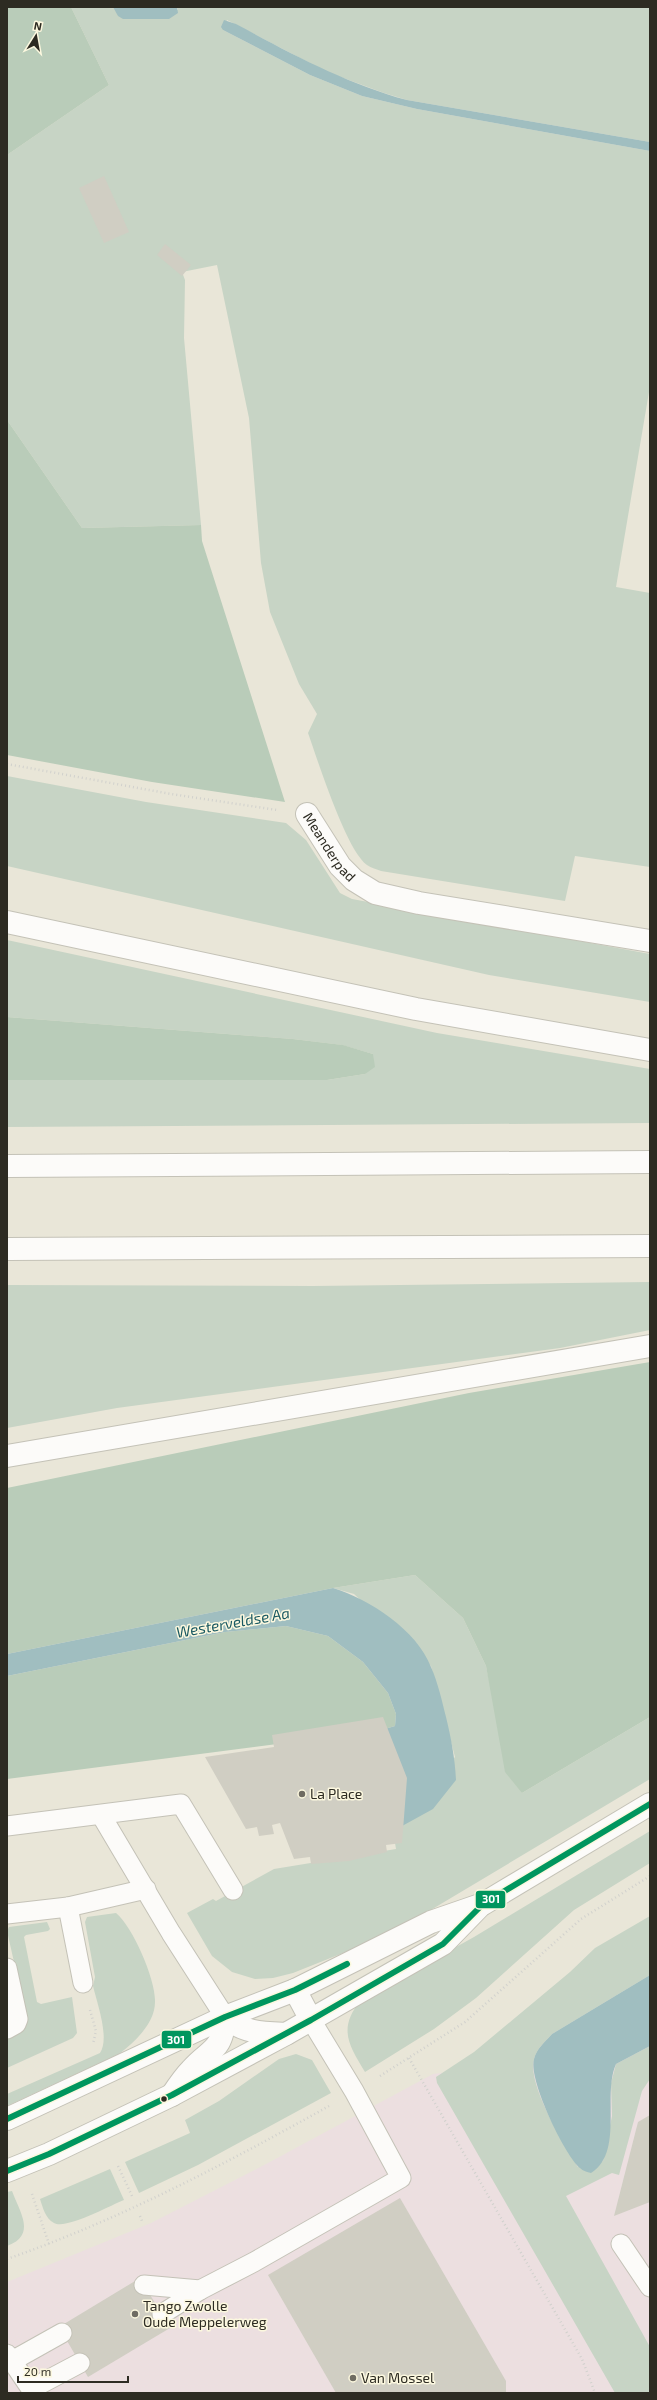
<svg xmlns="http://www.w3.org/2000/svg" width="657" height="2400" viewBox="0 0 657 2400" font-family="'Exo 2',sans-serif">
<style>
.industrial{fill:#ecdfe0}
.green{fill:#c7d4c5}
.forest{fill:#b9ccb9}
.water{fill:#a0bec0}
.building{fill:#d0cec3}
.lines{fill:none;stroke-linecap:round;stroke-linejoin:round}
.lane-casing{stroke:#c4c2b7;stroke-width:21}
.street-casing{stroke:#c4c2b7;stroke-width:24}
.secondary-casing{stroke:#c4c2b7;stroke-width:24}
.highway-casing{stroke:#c4c2b7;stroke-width:24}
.path{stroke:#d1d1cd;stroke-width:2.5;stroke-dasharray:1 3;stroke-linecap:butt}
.lane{stroke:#fcfbf9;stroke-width:19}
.street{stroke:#fcfbf9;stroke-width:22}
.secondary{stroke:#fcfbf9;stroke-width:22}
.highway{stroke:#fcfbf9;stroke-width:22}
.bus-1-casing{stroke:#fcf8df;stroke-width:9}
.bus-1{stroke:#00965e;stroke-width:6}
.poi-dot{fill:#6f6c62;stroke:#fcf8df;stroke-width:1.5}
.bus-dot{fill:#2d2b22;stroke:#fcf8df;stroke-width:1.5}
.labels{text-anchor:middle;stroke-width:3;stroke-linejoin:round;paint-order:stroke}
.street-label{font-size:14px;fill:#2d2b22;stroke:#fcf8df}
.poi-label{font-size:14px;fill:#2d2b22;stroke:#fcf8df;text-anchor:start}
.water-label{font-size:15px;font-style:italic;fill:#185861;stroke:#fcf8df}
.line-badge{stroke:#fcf8df;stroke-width:1.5}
.badge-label{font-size:11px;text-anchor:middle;font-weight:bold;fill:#fff}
</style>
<rect width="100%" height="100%" fill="#e9e6d8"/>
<polygon class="industrial" points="650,2032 650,2393 7,2393 7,2282 151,2223 268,2163 433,2074 610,2052"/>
<g class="green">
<path d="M 71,7 L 178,10 L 177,7 L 650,7 L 650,142 L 407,100 L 384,93 L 327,72 L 227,20 L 223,30 L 310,75 L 362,96 L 417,109 L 650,151 L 650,386 L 616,587 L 650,593 L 650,867 L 575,856 L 565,901 L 381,871 C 377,869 371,868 367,865 C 346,850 318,761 308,733 L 317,714 L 299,684 L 270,612 L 261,563 L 249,418 L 217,265 L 182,272 L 185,280 L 184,338 L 201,525 L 82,528 L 7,420 L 7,155 L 109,85 Z"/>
<polygon points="7,776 146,802 286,823 306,840 340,893 352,899 650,954 650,1002 489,975 7,866"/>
<polygon points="7,940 437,1033 650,1069 650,1123 7,1127 7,1080 327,1080 365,1074 373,1054 342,1045 293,1039 7,1017"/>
<polygon points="650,1282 650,1330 560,1348 117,1408 7,1428 7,1285 313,1286"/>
<polygon points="415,1575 463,1618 486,1666 496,1712 522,1793 650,1717 650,1779 419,1917 348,1951 293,1973 273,1978 255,1979 232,1972 212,1956 187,1913 213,1899 216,1901 274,1869 396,1849 393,1831 455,1757 431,1666 354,1594 333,1588"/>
<path d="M 650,1831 L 650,1863 L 574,1910 L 476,1998 L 434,2029 L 365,2072 C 348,2044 338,2028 361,2000 L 474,1937 Z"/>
<path d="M 116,1913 C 133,1927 156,1980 155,2002 C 155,2023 135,2042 119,2054 L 7,2106 L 7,2094 L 100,2053 C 110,2038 97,2003 93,1986 L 95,1977 L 85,1922 L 87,1917 Z"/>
<path d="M 650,1916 L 650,1975 L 552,2034 C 545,2042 537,2048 534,2059 C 527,2085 564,2144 578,2167 L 603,2161 L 612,2116 L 611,2083 L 616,2064 L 650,2046 L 650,2079 L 642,2091 L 619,2175 L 612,2173 L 566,2196 L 650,2347 L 650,2393 L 615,2393 L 437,2083 L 436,2077 L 474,2052 L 570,1972 L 595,1948 Z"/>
<polygon points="47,1922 50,1929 48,1931 26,1935 24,1937 37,2002 41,2004 72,1997 77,2033 73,2038 7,2068 7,2038 26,2015 7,1931 9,1927"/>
<polygon points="296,2054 312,2060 331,2093 198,2165 139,2193 125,2162 190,2133 185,2120 219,2101 279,2059"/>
<path d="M 110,2169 L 124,2200 C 111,2205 66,2230 54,2223 C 45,2218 43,2208 40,2199 Z"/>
<path d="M 12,2191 C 20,2213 37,2235 7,2246 L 7,2192 Z"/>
</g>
<g class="forest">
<polygon points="7,7 71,7 109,85 7,155"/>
<polygon points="7,420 82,528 201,525 202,541 285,802 152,782 7,755"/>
<polygon points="7,1017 293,1039 343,1045 373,1054 375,1067 365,1074 327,1080 7,1080"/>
<polygon points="650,1362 650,1717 522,1793 505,1772 486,1666 463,1618 415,1575 333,1588 7,1654 7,1488 469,1393"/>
<polygon points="286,1626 328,1636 363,1662 388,1693 396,1714 395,1726 378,1731 7,1779 7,1676 225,1632"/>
</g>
<g class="water">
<polygon points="113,7 177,7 178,13 169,19 123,19 118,16"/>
<path d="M 224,20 L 236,24 C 292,54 345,83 407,100 L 650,142 L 650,151 L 417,109 L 362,96 L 310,75 L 223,30 L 221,27 Z"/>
<path d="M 333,1588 C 369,1599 417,1630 431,1667 C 438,1683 442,1701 446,1717 C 451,1738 455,1758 456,1780 L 433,1809 L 393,1831 L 378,1731 L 395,1726 L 396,1714 L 388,1693 L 363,1662 L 328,1636 L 286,1626 L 225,1632 L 7,1676 L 7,1654 Z"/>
<path d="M 650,1975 L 650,2046 L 616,2064 C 602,2095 624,2152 591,2173 C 587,2172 583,2171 580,2168 C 564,2154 528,2079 534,2059 C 537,2048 545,2042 552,2034 Z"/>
</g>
<g class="building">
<polygon points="104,176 129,232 104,243 79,188"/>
<polygon points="165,244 191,265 182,276 157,255"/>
<polygon points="383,1717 407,1778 402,1843 386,1845 387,1852 349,1861 311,1864 310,1857 294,1859 280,1823 272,1825 274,1834 259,1836 257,1827 246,1829 205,1757 274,1747 272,1735"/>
<polygon points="650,2115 650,2202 614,2216 638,2122"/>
<polygon points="400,2198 506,2381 506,2393 336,2393 268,2275"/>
<polygon points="140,2278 170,2328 88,2377 59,2327"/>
</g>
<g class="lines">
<defs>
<g id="lane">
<polyline points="101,1815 171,1933 225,2017"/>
<polyline points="7,1826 181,1804 233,1890"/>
<polyline points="68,1907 83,1983"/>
<polyline points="7,1914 68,1907 146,1889"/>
<polyline points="7,1968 18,2019 16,2024 7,2029"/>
<polyline points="621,2244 650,2287"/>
<polyline points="144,2285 200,2290 254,2262 401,2178 354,2091 311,2020"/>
<polyline points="162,2314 200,2290"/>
<polyline points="7,2354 12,2361 62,2333"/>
<polyline points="12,2361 31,2389 80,2363"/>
</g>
<g id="street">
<path id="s1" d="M 307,814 L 340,866 L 354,880 L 375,893 L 419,903 L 650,941"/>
<polyline points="295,1990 311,2020"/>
<path d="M 225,2017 C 243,2033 263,2033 286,2034"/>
<path d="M 172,2095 C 178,2086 184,2077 191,2070 C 210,2048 222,2053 225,2017"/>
</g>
<g id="secondary">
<polyline points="7,2119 225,2017 295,1990 431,1922 483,1904 650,1804"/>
<polyline points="7,2171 49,2154 172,2095 286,2034 443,1944 479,1907"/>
</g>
<g id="highway">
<polyline points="7,922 416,1009 650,1050"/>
<polyline points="7,1166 650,1162"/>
<polyline points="7,1249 650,1246"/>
<polyline points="7,1456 650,1346"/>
</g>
</defs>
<use href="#lane" class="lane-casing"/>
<use href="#street" class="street-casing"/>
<use href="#secondary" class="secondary-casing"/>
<use href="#highway" class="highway-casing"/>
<g class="path">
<polyline points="7,764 171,794 277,810"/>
<polyline points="90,2010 96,2031 93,2044"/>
<polyline points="409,2058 582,2359 595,2393"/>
<polyline points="380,2076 465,2022 581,1919 650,1876"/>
<polyline points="118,2166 132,2196"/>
<polyline points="32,2194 49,2244"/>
<polyline points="140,2216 142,2221"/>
<path d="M 7,2259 C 119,2220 225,2164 329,2106"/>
</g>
<use href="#lane" class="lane"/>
<use href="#street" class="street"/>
<use href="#secondary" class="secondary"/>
<use href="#highway" class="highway"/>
<defs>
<g id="bus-1">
<polyline points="7,2119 225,2017 295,1990 347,1964"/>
<polyline points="7,2171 49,2154 172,2095 311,2020 443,1944 483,1904 650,1804"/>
</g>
</defs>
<use href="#bus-1" class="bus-1-casing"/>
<use href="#bus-1" class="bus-1"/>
</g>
<g class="poi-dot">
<circle cx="302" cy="1794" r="4"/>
<circle cx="135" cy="2314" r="4"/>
<circle cx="353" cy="2378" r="4"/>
</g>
<circle class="bus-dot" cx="164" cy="2099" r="3.5"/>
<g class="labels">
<g class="street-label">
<text dy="5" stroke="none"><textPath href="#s1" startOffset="40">Meanderpad</textPath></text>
</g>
<g class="poi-label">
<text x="310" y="1799">La Place</text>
<text x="143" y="2311">Tango Zwolle<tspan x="143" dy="16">Oude Meppelerweg</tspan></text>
<text x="361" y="2383">Van Mossel</text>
</g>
<g class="water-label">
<text transform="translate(233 1623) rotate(-10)" y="5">Westerveldse Aa</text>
</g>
</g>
<g class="line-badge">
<rect x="475" y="1890" width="31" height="19" rx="4" fill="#00965e"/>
<rect x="161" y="2030" width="31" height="19" rx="4" fill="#00965e"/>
</g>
<g class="badge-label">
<text x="491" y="1903">301</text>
<text x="176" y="2044">301</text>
</g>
<rect width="657" height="2400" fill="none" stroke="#2d2b22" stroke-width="16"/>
<g transform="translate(36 36) rotate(11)" stroke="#fcf8df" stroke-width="3" paint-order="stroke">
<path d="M0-3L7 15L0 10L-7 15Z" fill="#2d2b22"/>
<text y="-6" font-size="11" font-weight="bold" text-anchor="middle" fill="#2d2b22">N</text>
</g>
<path d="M18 2376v6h110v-6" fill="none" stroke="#2d2b22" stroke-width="2"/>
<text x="24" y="2376" font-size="12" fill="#2d2b22" stroke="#fcf8df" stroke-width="3" paint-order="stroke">20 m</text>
</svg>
